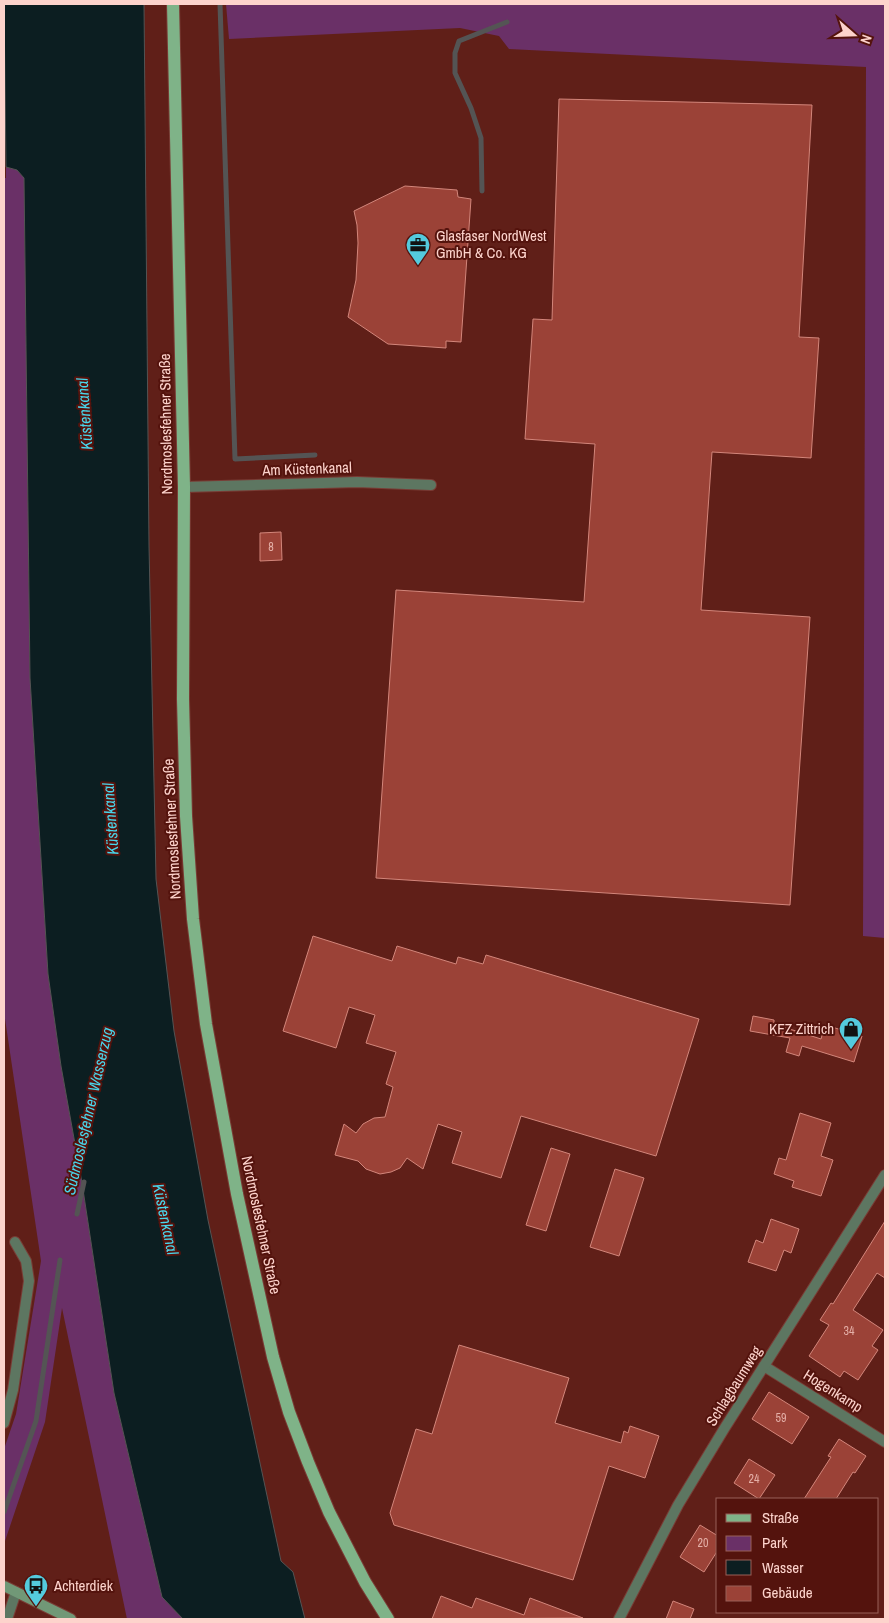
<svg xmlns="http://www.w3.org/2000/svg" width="889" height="1623" viewBox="0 0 889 1623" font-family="'Archivo Narrow',sans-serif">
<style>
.green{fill:#6a3067}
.water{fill:#0c1e21;stroke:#545454}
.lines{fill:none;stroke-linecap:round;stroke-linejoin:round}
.stream{stroke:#545454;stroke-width:5}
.building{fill:#9b4237;stroke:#d3867b}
.street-casing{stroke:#793c35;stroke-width:12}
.secondary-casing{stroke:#793c35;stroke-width:12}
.primary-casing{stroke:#793c35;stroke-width:14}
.street{stroke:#5d7661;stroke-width:10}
.secondary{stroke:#719877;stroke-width:10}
.primary{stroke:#7fb388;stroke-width:12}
.labels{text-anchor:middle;stroke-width:4;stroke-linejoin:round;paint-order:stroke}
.number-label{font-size:12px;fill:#e4afa7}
.poi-label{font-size:15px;fill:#fdd3cc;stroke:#54130d;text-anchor:start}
.street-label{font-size:15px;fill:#fdd3cc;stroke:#54130d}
.water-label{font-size:16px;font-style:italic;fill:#48d6eb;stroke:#54130d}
</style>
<rect width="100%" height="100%" fill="#601f18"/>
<g class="green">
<polygon points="226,4 885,4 885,938 863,936 866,67 509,49 499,36 460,28 229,39"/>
<polygon points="6,167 17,170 24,178 30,678 48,974 61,1066 82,1183 114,1393 162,1597 183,1619 127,1619 62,1308 45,1422 4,1544 4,1449 16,1414 41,1261 4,1012 4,178 6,178"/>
</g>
<polygon class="water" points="4,4 144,4 149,546 156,879 174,1031 208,1220 281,1561 293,1572 305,1619 183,1619 162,1597 114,1393 82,1183 61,1066 48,974 30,678 24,178 17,170 6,167"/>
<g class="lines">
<g class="stream">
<polyline points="220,4 235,459 315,455"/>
<polyline points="482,191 481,138 471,108 455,73 455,53 459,41 507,22"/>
<polyline points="77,1214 84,1182"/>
<polyline points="4,1512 36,1421 60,1260"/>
</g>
</g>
<g class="building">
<polygon points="559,99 812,105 799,337 819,338 811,458 712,452 701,610 810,617 790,905 376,878 396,590 584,602 595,444 525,439 533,319 552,320"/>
<polygon points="405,186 457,190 458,197 471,199 461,342 446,341 446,348 388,344 348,317 356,280 358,243 357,225 354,211"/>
<polygon points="281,532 282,560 260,561 260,533"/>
<polygon points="313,936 392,961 397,946 456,964 458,957 483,964 486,955 699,1019 656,1156 521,1116 501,1178 452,1163 462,1132 438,1124 423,1169 407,1158 400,1168 391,1172 380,1174 366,1169 358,1161 335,1155 344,1124 356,1133 363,1124 374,1118 385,1117 393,1087 386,1084 396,1052 366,1043 375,1015 349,1007 336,1048 283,1031"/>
<polygon points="753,1016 774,1020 774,1024 821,1039 825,1025 862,1036 854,1062 802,1046 799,1056 786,1052 790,1038 750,1031"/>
<polygon points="800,1113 831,1123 821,1156 833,1160 821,1196 792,1187 794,1181 774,1174 779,1158 786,1160"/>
<polygon points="551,1148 570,1154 546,1231 526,1225"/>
<polygon points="615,1169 644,1178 619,1256 590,1247"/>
<polygon points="771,1219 799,1229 791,1253 784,1250 776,1271 748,1262 756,1240 763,1243"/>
<polygon points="885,1221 885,1278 877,1273 853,1310 883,1330 872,1346 878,1350 858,1380 844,1371 840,1377 809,1356 829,1325 820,1320 831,1303 833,1304"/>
<polygon points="459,1345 569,1378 555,1423 621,1443 624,1431 628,1433 630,1426 659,1436 645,1478 609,1466 573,1580 394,1525 390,1513 416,1429 432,1434"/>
<polygon points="769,1392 809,1417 792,1444 752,1419"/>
<polygon points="839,1439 866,1456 855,1473 853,1472 836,1499 804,1499 831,1457 828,1456"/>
<polygon points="749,1459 775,1475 759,1499 734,1483"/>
<polygon points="700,1525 718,1536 718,1550 704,1572 680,1557"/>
<polygon points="441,1596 472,1608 476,1598 524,1615 530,1598 583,1618 432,1619"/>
<polygon points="673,1601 694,1609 690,1619 666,1619"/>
</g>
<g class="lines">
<defs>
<g id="street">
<polyline points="184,487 357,482 431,485"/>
<polyline points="764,1366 885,1442"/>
<polyline points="4,1423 13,1390 29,1281 26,1261 15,1242"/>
<polyline points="7,1619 16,1592"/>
<polyline points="619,1619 678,1505 724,1429 885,1175"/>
</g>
<polyline id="secondary" points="4,1586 71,1619"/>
<polyline id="primary" points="173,4 184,487 183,699 186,816 193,919 206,1024 237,1194 273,1357 289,1412 308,1462 329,1512 365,1582 388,1619"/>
</defs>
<use href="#street" class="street-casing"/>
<use href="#secondary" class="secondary-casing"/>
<use href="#primary" class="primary-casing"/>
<use href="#street" class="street"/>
<use href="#secondary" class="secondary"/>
<use href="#primary" class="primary"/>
</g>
<defs>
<symbol id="office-pin" viewBox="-11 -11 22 30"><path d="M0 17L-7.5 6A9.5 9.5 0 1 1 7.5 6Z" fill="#54cadd" stroke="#54130d"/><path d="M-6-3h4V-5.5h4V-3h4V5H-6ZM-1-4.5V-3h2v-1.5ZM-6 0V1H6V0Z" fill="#111"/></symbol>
<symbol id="shop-pin" viewBox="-11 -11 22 30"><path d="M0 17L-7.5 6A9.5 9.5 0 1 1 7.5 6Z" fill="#54cadd" stroke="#54130d"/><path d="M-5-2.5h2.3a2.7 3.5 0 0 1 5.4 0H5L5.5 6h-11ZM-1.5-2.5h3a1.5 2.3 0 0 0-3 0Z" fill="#111"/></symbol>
<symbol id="bus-pin" viewBox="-11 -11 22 30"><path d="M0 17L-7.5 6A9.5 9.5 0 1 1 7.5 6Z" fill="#54cadd" stroke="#54130d"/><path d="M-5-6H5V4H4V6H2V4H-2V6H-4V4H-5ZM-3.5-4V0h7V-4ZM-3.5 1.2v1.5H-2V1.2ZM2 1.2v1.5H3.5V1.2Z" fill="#111"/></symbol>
</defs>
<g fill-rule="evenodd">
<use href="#office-pin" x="404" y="231" width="28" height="38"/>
<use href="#shop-pin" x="837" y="1015" width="28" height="38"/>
<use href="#bus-pin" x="22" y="1572" width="28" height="38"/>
</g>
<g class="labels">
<g class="number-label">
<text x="271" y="551">8</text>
<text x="849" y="1335">34</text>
<text x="781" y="1422">59</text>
<text x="754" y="1483">24</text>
<text x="703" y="1547">20</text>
</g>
<g class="poi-label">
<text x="436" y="241">Glasfaser NordWest<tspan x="436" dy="17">GmbH &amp; Co. KG</tspan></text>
<text x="834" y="1034" text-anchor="end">KFZ Zittrich</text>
<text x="54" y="1591">Achterdiek</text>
</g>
<g class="street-label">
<text transform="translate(166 424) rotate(-91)" y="5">Nordmoslesfehner Straße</text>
<text transform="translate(307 469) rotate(-2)" y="5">Am Küstenkanal</text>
<text transform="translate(172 829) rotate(-93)" y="5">Nordmoslesfehner Straße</text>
<text transform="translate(261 1225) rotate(78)" y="5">Nordmoslesfehner Straße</text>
<text transform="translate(734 1386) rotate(-58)" y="5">Schlagbaumweg</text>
<text transform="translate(833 1391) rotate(32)" y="5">Hogenkamp</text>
</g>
<g class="water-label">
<text transform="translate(84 414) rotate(-94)" y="6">Küstenkanal</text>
<text transform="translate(110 819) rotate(-94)" y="6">Küstenkanal</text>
<text transform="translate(88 1111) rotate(-77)" y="6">Südmoslesfehner Wasserzug</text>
<text transform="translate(166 1219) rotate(78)" y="6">Küstenkanal</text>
</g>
</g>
<rect width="889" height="1623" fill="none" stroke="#fdd3cc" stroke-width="10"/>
<rect x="716" y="1498" width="162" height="115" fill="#54130d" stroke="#986059"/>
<rect x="726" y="1514" width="25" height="8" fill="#7fb388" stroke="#986059"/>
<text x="762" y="1523" font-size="15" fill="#fdd3cc">Straße</text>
<rect x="726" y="1536" width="25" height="15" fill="#6a3067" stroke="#986059"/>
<text x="762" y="1548" font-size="15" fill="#fdd3cc">Park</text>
<rect x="726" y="1560" width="25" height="15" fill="#0c1e21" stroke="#986059"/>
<text x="762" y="1573" font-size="15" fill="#fdd3cc">Wasser</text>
<rect x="726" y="1586" width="25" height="15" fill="#9b4237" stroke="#986059"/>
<text x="762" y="1598" font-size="15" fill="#fdd3cc">Gebäude</text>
<g transform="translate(854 35) rotate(110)" stroke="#54130d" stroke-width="4" paint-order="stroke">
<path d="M0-4L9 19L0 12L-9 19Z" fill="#fdd3cc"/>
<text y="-8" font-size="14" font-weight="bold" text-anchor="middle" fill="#fdd3cc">N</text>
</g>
</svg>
